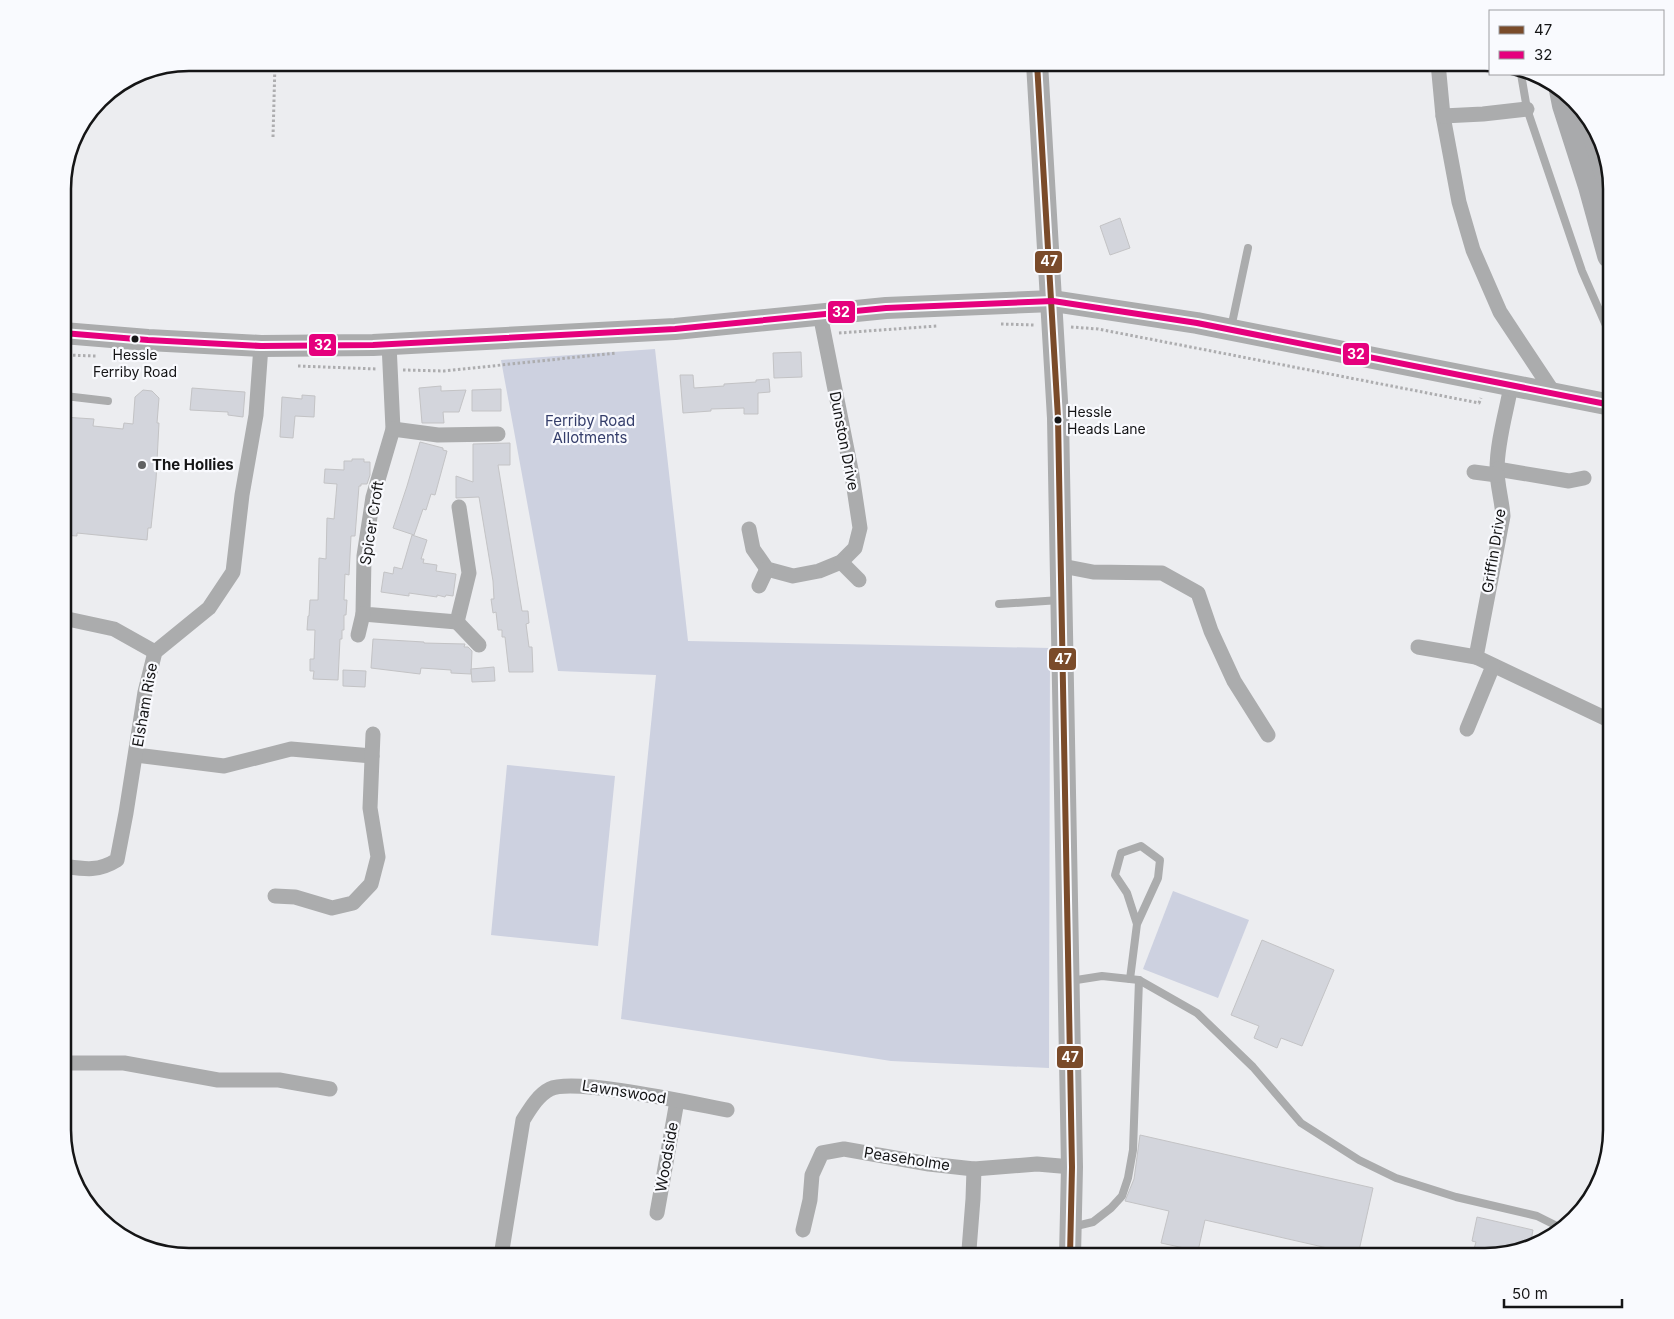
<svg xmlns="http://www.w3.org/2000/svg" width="1674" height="1319" viewBox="0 0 1674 1319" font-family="Inter,sans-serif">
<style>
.green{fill:#cdd1e0}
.building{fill:#d3d5dc;stroke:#c3c3c5}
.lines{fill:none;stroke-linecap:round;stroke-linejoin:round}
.path{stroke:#adadaf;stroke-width:3;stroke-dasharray:2.5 2.5;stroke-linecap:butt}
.lane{stroke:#abacad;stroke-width:8}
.street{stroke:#abacad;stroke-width:15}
.secondary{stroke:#abacad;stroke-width:22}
.highway{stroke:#a9aaac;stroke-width:28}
.bus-1-casing{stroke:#f9fafe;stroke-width:10}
.bus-2-casing{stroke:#f9fafe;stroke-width:10}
.bus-1{stroke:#7a4b2a;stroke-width:6}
.bus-2{stroke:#e5007d;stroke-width:6}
.bus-dot{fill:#151516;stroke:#f9fafe;stroke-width:2}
.poi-dot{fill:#606162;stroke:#f9fafe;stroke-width:2}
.labels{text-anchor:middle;stroke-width:4.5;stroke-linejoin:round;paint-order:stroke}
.bus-label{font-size:14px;fill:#151516;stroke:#f9fafe}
.park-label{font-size:15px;fill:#353e6b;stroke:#f9fafe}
.street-label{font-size:15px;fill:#151516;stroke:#f9fafe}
.poi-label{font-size:15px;font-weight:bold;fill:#151516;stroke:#f9fafe;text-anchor:start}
.rim{fill:none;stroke:#151516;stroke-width:2.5}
.line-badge{stroke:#f9fafe;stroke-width:2}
.badge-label{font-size:14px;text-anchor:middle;font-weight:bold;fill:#fff}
</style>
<rect width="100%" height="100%" fill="#ecedf0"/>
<g class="green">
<polygon points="655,349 688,641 1050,648 1049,1068 891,1061 621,1019 656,675 558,671 501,360"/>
<polygon points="507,765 615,776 598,946 491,935"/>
<polygon points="1173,891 1249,920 1218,998 1143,969"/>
</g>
<g class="building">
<polygon points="1120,218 1130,248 1110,255 1100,226"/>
<polygon points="801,352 802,377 774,378 773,353"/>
<polygon points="680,375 693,375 694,388 724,386 724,384 756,382 756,380 769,379 770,392 758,393 758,414 744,414 744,408 711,409 711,411 683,413"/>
<polygon points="441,386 441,391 466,390 459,412 443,412 444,423 422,423 419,388"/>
<polygon points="192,388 245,392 243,417 228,415 228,412 190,410"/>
<polygon points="501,389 501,411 472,411 472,390"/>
<polygon points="143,390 152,391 159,398 157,423 159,423 156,480 151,528 148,528 147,540 77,533 77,536 63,535 63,417 94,419 93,426 123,429 124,423 133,424 135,397"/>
<polygon points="302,395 315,396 314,417 295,416 293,438 280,437 282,397 302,399"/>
<polygon points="420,442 443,448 443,450 447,451 435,495 431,494 426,510 423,509 414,535 393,528 407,486"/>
<polygon points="510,443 510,465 498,465 522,611 528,611 529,623 526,624 529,647 532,647 533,672 509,672 505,637 502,637 502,630 498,630 496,612 493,613 491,599 494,599 493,581 479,497 456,498 456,476 473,482 473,444"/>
<polygon points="352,459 364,459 364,462 370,462 370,475 367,484 361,484 361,486 359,486 355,536 351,536 349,575 345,574 344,600 347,600 346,615 344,615 344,630 342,630 342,639 340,639 338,680 313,679 314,671 310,671 310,659 314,659 315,630 307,630 308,616 309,616 310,600 318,600 319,558 326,559 327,518 334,519 337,484 324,483 325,469 344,470 344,461 352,461"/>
<polygon points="412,535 427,540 421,559 424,559 423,563 437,565 436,571 456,574 453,596 446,595 445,597 437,595 437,597 409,593 409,596 381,592 384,572 393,574 394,567 402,569"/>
<polygon points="373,639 424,642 424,643 465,644 464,647 468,647 472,651 471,674 451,673 451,670 421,668 420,674 371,668"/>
<polygon points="494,667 495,681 472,682 471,669"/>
<polygon points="343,670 366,671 365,687 343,686"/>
<polygon points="1262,940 1334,970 1302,1046 1281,1038 1277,1048 1254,1038 1259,1026 1231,1015"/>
<polygon points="1140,1135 1373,1188 1358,1255 1205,1220 1198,1251 1161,1243 1169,1211 1125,1201 1134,1179"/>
<polygon points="1477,1217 1533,1230 1530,1246 1485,1256 1472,1256 1476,1242 1472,1241"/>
</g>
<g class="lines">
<g class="path">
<polyline points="273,137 275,63"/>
<polyline points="1001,324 1035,325"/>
<polyline points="1071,327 1098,329 1479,403 1481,398"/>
<polyline points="839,333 937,326"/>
<polyline points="63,355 97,356"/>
<polyline points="298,366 377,369"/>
<polyline points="403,370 444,371 616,353"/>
</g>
<g class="lane">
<polyline points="1521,74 1527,109 1582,271 1611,337"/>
<polyline points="1231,328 1248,248"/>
<polyline points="63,395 65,396 108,401"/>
<polyline points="999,604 1060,600"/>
<polyline points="1130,979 1137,924 1158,878 1160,860 1141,846 1121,853 1115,875 1127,893 1137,924"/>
<polyline points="1070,981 1102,976 1139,980 1197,1013 1253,1067 1301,1123 1359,1160 1396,1178 1456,1197 1537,1216 1561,1228"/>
<polyline points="1072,1227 1093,1222 1111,1208 1122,1196 1128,1178 1133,1150 1139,980"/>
</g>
<g class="street">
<polyline points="1438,63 1443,116 1459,202 1473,250 1500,312 1555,395"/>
<polyline points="1443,116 1483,114 1527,109"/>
<polyline points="389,344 393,429 373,497 364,556 363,614 457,622 469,573 459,507"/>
<path d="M 1511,386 C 1506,413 1497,442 1497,470 C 1497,484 1502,501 1503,516 L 1476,657 L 1611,721"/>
<polyline points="393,429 438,435 498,434"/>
<polyline points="1497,469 1569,481 1584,478"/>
<polyline points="1474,472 1497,475"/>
<polyline points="749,529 753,549 767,569 793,576 819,571 841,562 855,548 860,528 852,475 820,314"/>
<polyline points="841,562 859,580"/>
<polyline points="1062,566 1093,572 1162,573 1198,593 1211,631 1234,681 1268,735"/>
<polyline points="759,586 767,569"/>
<polyline points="63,618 114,629 155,652"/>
<polyline points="457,622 479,645"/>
<polyline points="358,635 363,614"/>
<polyline points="1418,647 1476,657"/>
<polyline points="1467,729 1493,666"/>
<polyline points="136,755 224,766 291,749 372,756"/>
<path d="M 63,866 C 84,869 98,872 117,860 L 126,813 L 145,692 L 155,652 L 209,608 L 233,572 L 242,495 L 256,415 L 261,346"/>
<polyline points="275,896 295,897 332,908 353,903 371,884 378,857 370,808 373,734"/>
<polyline points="63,1063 124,1063 218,1080 279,1080 330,1089"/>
<polyline points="657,1213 677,1101"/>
<polyline points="803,1230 810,1200 812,1175 822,1153 844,1149 929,1164 974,1169 1037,1164 1072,1167"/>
<polyline points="969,1250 973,1199 974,1169"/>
<path d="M 501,1256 L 523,1120 C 530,1109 538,1095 550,1089 C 574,1077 695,1104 727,1110"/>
</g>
<g class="secondary">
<polyline points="1037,63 1058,418 1072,1167 1070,1256"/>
<polyline points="63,333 148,340 261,346 373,345 675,329 886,308 1053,301 1197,323 1611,405"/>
</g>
<g class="highway">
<polyline points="1563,90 1566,105 1592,186 1611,255"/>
<polyline points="1594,127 1608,172"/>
</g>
<defs>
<polyline id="bus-1" points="1037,63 1058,418 1072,1167 1070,1256"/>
<polyline id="bus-2" points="63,333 148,340 261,346 373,345 675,329 886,308 1053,301 1197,323 1611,405"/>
</defs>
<use href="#bus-1" class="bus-1-casing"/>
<use href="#bus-2" class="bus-2-casing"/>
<use href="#bus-1" class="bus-1"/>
<use href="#bus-2" class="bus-2"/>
</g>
<g class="bus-dot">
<circle cx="135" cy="339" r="4.5"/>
<circle cx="1058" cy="420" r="4.5"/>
</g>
<circle class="poi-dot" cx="142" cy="465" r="5"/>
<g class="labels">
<g class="bus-label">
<text x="135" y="360">Hessle<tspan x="135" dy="17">Ferriby Road</tspan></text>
<text x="1067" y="417" text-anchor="start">Hessle<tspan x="1067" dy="17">Heads Lane</tspan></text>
</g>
<g class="park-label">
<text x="590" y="426">Ferriby Road<tspan x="590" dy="17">Allotments</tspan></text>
</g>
<g class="street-label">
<text transform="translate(844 441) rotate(79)" y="5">Dunston Drive</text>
<text transform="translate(372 523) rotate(-81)" y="5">Spicer Croft</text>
<text transform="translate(1494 551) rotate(-81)" y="5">Griffin Drive</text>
<text transform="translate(145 705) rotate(-80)" y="5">Elsham Rise</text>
<text transform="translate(624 1092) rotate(9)" y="5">Lawnswood</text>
<text transform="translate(667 1157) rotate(-80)" y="5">Woodside</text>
<text transform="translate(907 1159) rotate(9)" y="5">Peaseholme</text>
</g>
<g class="poi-label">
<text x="152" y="470">The Hollies</text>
</g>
</g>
<path d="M0 0H1674V1319H0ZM189 71H1485A118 118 0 0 1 1603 189V1130A118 118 0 0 1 1485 1248H189A118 118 0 0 1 71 1130V189A118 118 0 0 1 189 71Z" fill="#f9fafe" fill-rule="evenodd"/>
<path class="rim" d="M189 71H1485A118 118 0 0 1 1603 189V1130A118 118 0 0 1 1485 1248H189A118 118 0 0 1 71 1130V189A118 118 0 0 1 189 71Z"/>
<g class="line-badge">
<rect x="1034" y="250" width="29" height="24" rx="5" fill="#7a4b2a"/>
<rect x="827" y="300" width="29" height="24" rx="5" fill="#e5007d"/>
<rect x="308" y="333" width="29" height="24" rx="5" fill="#e5007d"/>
<rect x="1342" y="342" width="28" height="24" rx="5" fill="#e5007d"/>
<rect x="1048" y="647" width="29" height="24" rx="5" fill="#7a4b2a"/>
<rect x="1056" y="1045" width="28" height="24" rx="5" fill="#7a4b2a"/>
</g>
<g class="badge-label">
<text x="1049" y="266">47</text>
<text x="841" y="317">32</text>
<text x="323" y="350">32</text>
<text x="1356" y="359">32</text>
<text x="1063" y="664">47</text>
<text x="1070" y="1062">47</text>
</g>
<rect x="1489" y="10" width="175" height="65" fill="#f9fafe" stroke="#9e9ea1"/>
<rect x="1499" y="26" width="25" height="8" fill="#7a4b2a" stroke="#9e9ea1"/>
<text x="1534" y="35" font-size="15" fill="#151516">47</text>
<rect x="1499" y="51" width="25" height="8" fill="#e5007d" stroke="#9e9ea1"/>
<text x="1534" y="60" font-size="15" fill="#151516">32</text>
<path d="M1504 1299v8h118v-8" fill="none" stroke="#151516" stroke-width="2.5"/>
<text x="1512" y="1299" font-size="15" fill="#151516" stroke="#f9fafe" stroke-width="4" paint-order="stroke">50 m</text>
</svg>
